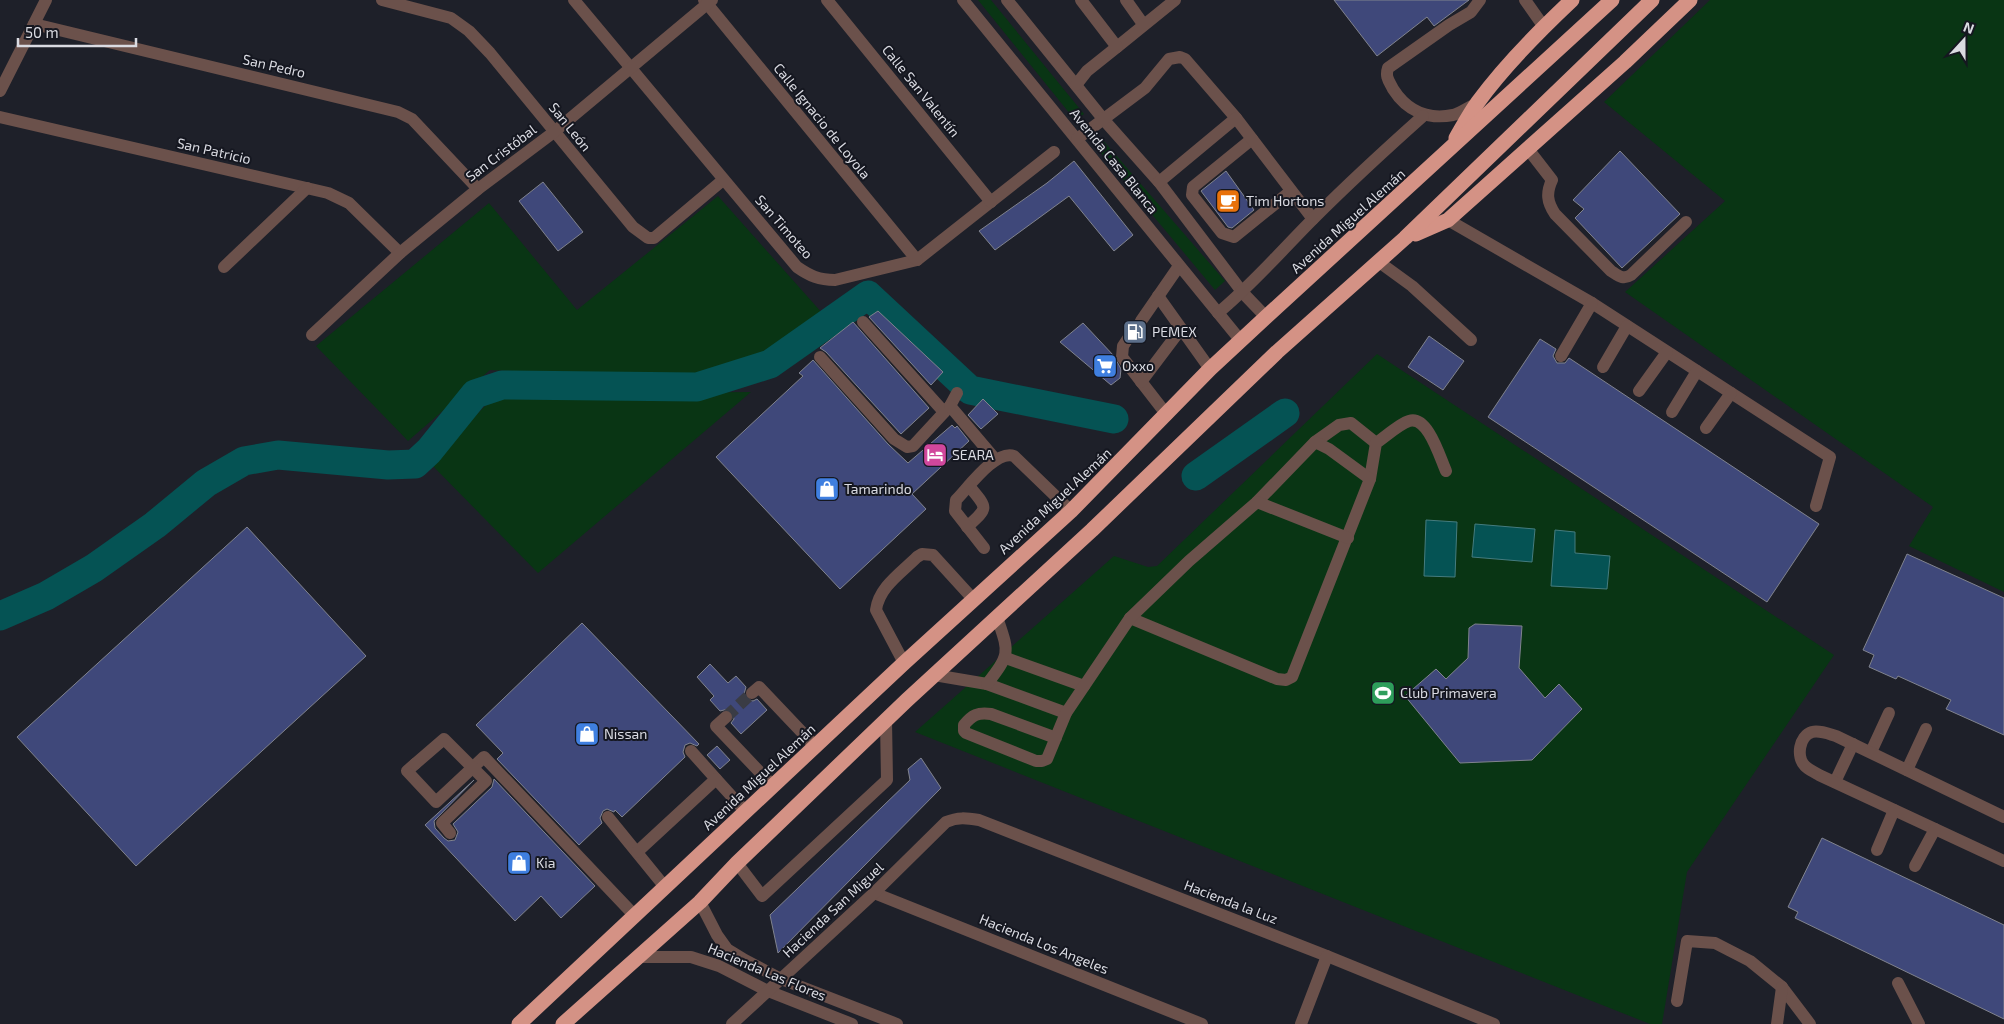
<svg xmlns="http://www.w3.org/2000/svg" width="2004" height="1024" viewBox="0 0 2004 1024" font-family="'Exo 2',sans-serif">
<style>
.green{fill:#093514}
.water{fill:#055354;stroke:#457c7f}
.lines{fill:none;stroke-linecap:round;stroke-linejoin:round}
.river{stroke:#055354;stroke-width:29}
.building{fill:#3f487a;stroke:#80838e}
.minor-tunnel{stroke:#3a3c45;stroke-width:12;stroke-dasharray:12 6;stroke-linecap:butt}
.minor{stroke:#6b514b;stroke-width:12}
.highway{stroke:#d49285;stroke-width:15}
.minor-bridge{stroke:#6b514b;stroke-width:12}
.labels{text-anchor:middle;stroke-width:4;stroke-linejoin:round;paint-order:stroke}
.street-label{font-size:14px;fill:#dadbe2;stroke:#151720}
.poi-label{font-size:14px;fill:#dadbe2;stroke:#151720;text-anchor:start}
</style>
<rect width="100%" height="100%" fill="#1e2029"/>
<g class="green">
<polygon points="978,0 991,0 1084,114 1075,120"/>
<polygon points="1710,0 2004,0 2004,592 1909,546 1933,507 1625,292 1725,201 1604,102"/>
<polygon points="1101,138 1225,281 1215,290 1095,146"/>
<polygon points="718,196 823,314 773,352 718,371 684,379 490,370 408,441 316,346 489,203 577,310"/>
<polygon points="1377,354 1834,655 1687,872 1662,1024 1650,1024 915,732 1114,556 1148,567 1157,566"/>
<polygon points="751,392 538,573 429,462 497,394"/>
</g>
<g class="water">
<polygon points="1426,520 1457,522 1455,577 1424,576"/>
<polygon points="1475,524 1535,529 1532,562 1472,557"/>
<polygon points="1555,530 1575,532 1575,553 1610,556 1607,589 1551,586"/>
</g>
<g class="lines">
<g class="river">
<polyline points="1196,476 1285,413"/>
<polyline points="0,616 46,596 94,568 155,525 206,483 244,461 278,455 388,465 415,464 429,451 475,394 502,385 697,387 770,364 868,295 970,390 1114,419"/>
</g>
</g>
<g class="building">
<polygon points="1334,0 1469,0 1434,26 1427,17 1377,56"/>
<polygon points="1620,151 1680,214 1622,268 1575,218 1584,209 1573,200"/>
<polygon points="1074,161 1133,235 1114,251 1069,196 995,250 979,231 1047,183"/>
<polygon points="1226,171 1254,210 1232,228 1228,227 1201,191"/>
<polygon points="543,182 583,232 558,251 519,201"/>
<polygon points="878,311 943,372 931,385 869,317"/>
<polygon points="853,322 929,408 901,434 826,352 820,348"/>
<polygon points="1083,323 1114,356 1121,369 1120,378 1111,385 1060,342"/>
<polygon points="1429,336 1464,361 1443,390 1408,367"/>
<polygon points="1540,339 1556,349 1553,356 1557,363 1565,363 1569,358 1819,524 1767,602 1488,417"/>
<polygon points="813,360 888,444 908,463 952,425 955,428 957,426 969,441 912,494 926,509 840,589 716,457 803,376 799,373"/>
<polygon points="983,399 998,414 981,429 968,415"/>
<polygon points="247,527 366,656 136,866 17,737"/>
<polygon points="1907,554 2004,598 2004,735 1946,709 1951,700 1898,676 1896,679 1869,667 1874,655 1863,650"/>
<polygon points="582,623 699,744 697,746 690,743 685,745 683,752 685,757 622,817 615,810 614,812 607,809 603,811 600,818 602,823 579,845 497,759 503,753 476,725"/>
<polygon points="1475,624 1522,626 1519,668 1545,698 1559,684 1582,709 1532,760 1460,763 1405,696 1436,669 1446,679 1468,658 1469,628"/>
<polygon points="710,664 728,683 736,676 746,687 744,694 746,699 753,701 757,699 767,710 741,734 731,723 734,719 732,712 728,709 720,711 710,700 714,696 697,677"/>
<polygon points="717,746 730,760 720,769 707,755"/>
<polygon points="921,758 941,788 778,953 770,915 910,780 908,769"/>
<polygon points="494,779 595,886 561,918 541,896 515,921 425,825 474,780 434,821 435,828 444,838 448,841 455,840 458,832 453,824 492,787"/>
<polygon points="1822,838 2004,925 2004,1019 1795,918 1798,912 1788,907"/>
</g>
<g class="lines">
<polyline class="minor-tunnel" points="726,717 752,693"/>
<g class="minor">
<polyline points="382,0 451,18 469,31 490,53 633,227 648,238 654,238 723,180"/>
<path d="M 574,0 L 797,267 C 810,276 819,280 835,280 L 917,260 L 1054,152"/>
<polyline points="704,0 917,260"/>
<polyline points="827,0 991,202"/>
<polyline points="963,0 1241,341"/>
<polyline points="1007,0 1104,120 1159,182 1243,293 1266,317"/>
<polyline points="1126,0 1143,24"/>
<polyline points="1525,0 1544,27"/>
<polyline points="34,24 398,112 412,119 478,189"/>
<polyline points="1117,47 1175,0"/>
<polyline points="1076,85 1087,71 1117,47 1081,0"/>
<polyline points="0,91 46,0"/>
<path d="M 1478,103 C 1470,106 1461,113 1453,115 C 1428,120 1407,111 1393,89 C 1389,81 1385,77 1388,68 L 1449,25 L 1471,12 L 1480,0"/>
<polyline points="0,117 328,193 349,203 400,253"/>
<polyline points="1077,139 1145,88 1169,59 1180,57 1185,59 1236,118"/>
<polyline points="1252,139 1193,187 1192,195 1222,233 1234,237 1291,191"/>
<path d="M 1528,149 L 1552,180 C 1546,193 1547,202 1555,214 L 1611,271 C 1619,276 1623,280 1631,275 L 1686,222"/>
<polyline points="1159,182 1236,118 1313,219"/>
<polyline points="1448,220 1592,303 1830,457 1816,506"/>
<polyline points="1379,262 1412,286 1471,340"/>
<polyline points="224,267 307,188"/>
<polyline points="1158,296 1210,369"/>
<path d="M 1218,313 C 1253,284 1282,250 1314,218 C 1349,183 1386,149 1423,116"/>
<polyline points="1141,321 1179,266"/>
<polyline points="863,322 944,412"/>
<polyline points="1131,334 1123,346 1122,357 1167,415"/>
<polyline points="312,335 400,253 478,189 554,132 712,0"/>
<polyline points="1561,356 1592,303"/>
<polyline points="820,357 894,439 907,447 913,446 950,406 957,393"/>
<polyline points="1603,367 1627,326"/>
<polyline points="1141,382 1181,329"/>
<polyline points="1639,391 1667,352"/>
<polyline points="950,406 995,459"/>
<polyline points="1672,412 1697,371"/>
<polyline points="1706,428 1731,393"/>
<polyline points="1315,442 1339,425 1351,423 1376,443"/>
<path d="M 1370,479 L 1376,443 C 1384,438 1399,424 1409,421 C 1428,415 1440,458 1446,471"/>
<path d="M 967,527 C 989,507 988,509 969,486"/>
<path d="M 984,548 L 955,511 L 956,500 C 968,488 996,449 1014,456 L 1071,511"/>
<polyline points="1130,618 1277,679 1286,680 1292,677 1370,479 1329,449 1315,442 1257,502"/>
<polyline points="1006,658 1084,686"/>
<path d="M 904,663 L 876,610 C 879,587 901,573 917,557 L 922,554 L 933,555 L 974,600"/>
<polyline points="934,675 987,684 1066,713"/>
<path d="M 987,684 C 1011,653 1009,653 997,617"/>
<polyline points="752,693 759,687 815,746"/>
<polyline points="726,717 716,726 773,786"/>
<path d="M 1056,738 L 991,714 C 978,712 972,715 964,725 L 964,731 L 966,733 L 1036,761 L 1042,761 L 1047,759 L 1066,713 L 1130,618 L 1189,561 L 1257,502 L 1348,538"/>
<polyline points="691,751 716,779"/>
<polyline points="1871,752 1889,713"/>
<polyline points="415,764 407,771 436,802 484,757 635,916"/>
<polyline points="1907,770 1926,729"/>
<polyline points="1835,782 1853,744"/>
<polyline points="608,817 665,887"/>
<path d="M 2004,817 L 1836,736 C 1829,734 1820,730 1812,732 C 1799,736 1796,757 1805,766 C 1809,770 1815,772 1819,775 L 2004,861"/>
<polyline points="1877,850 1894,810"/>
<polyline points="637,852 716,779 745,811"/>
<polyline points="737,863 762,896 887,780 886,720"/>
<polyline points="1915,866 1935,829"/>
<polyline points="874,893 1202,1024"/>
<polyline points="700,902 717,935 727,949 745,960 781,979 897,1024"/>
<polyline points="639,957 691,957 719,966 768,991 852,1024"/>
<polyline points="1898,983 1919,1024"/>
<polyline points="1677,1001 1687,941 1715,943 1750,961 1782,987 1810,1024"/>
<path d="M 732,1024 L 874,893 L 946,822 C 958,817 966,818 979,820 L 1327,956 L 1494,1024"/>
<polyline points="1301,1024 1327,956"/>
<polyline points="1777,1024 1782,987"/>
</g>
<g class="highway">
<path d="M 1456,138 C 1463,126 1470,113 1478,102 C 1505,65 1539,31 1572,0"/>
<polyline points="1416,234 1448,220 1625,62 1690,0"/>
<polyline points="519,1024 904,663 1071,511 1210,369 1266,317 1612,0"/>
<polyline points="563,1024 700,902 737,863 907,700 1092,530 1277,352 1405,238 1652,0"/>
</g>
<polyline class="minor-bridge" points="415,764 444,739 486,781 442,823 450,833"/>
</g>
<defs>
<symbol id="cafe-square" viewBox="-11 -11 22 22"><rect x="-9" y="-9" width="18" height="18" rx="4" fill="#e8710a" stroke="#151720"/><path d="M-5.5-4.5H6V0H3Q3 3.5 0 3.5H-2.5Q-5.5 3.5-5.5 0ZM3-3.2v2h1.7v-2ZM-6 4.5H4V6H-6Z" fill="#fff"/></symbol>
<symbol id="fuel-square" viewBox="-11 -11 22 22"><rect x="-9" y="-9" width="18" height="18" rx="4" fill="#5c6f8a" stroke="#151720"/><path d="M-5.5-6h7V0h2V4h1.3V-2.5L3-4.5l.8-.8L6-3V5H2.5V1h-1V6h-7ZM-4.2-4.7v3.2H.2V-4.7Z" fill="#fff"/></symbol>
<symbol id="supermarket-square" viewBox="-11 -11 22 22"><rect x="-9" y="-9" width="18" height="18" rx="4" fill="#3f7fe0" stroke="#151720"/><path d="M-6-5.5h2.5l.6 2H6L4.5 2H-2.5L-4.4-4H-6ZM-1.5 3.2a1.3 1.3 0 1 0 .1 0ZM3 3.2a1.3 1.3 0 1 0 .1 0Z" fill="#fff"/></symbol>
<symbol id="hotel-square" viewBox="-11 -11 22 22"><rect x="-9" y="-9" width="18" height="18" rx="4" fill="#d1479c" stroke="#151720"/><path d="M-6-4.5h1.5V1H6V5H4.5V3h-9V5H-6ZM-4 0a1.8 1.8 0 1 1 3.6 0ZM.5 0V-2.5h3Q6-2.5 6 0Z" fill="#fff"/></symbol>
<symbol id="shop-square" viewBox="-11 -11 22 22"><rect x="-9" y="-9" width="18" height="18" rx="4" fill="#3f7fe0" stroke="#151720"/><path d="M-5-2.5h2.3a2.7 3.5 0 0 1 5.4 0H5L5.5 6h-11ZM-1.5-2.5h3a1.5 2.3 0 0 0-3 0Z" fill="#fff"/></symbol>
<symbol id="stadium-square" viewBox="-11 -11 22 22"><rect x="-9" y="-9" width="18" height="18" rx="4" fill="#2e9e5b" stroke="#151720"/><path d="M0-5a6.5 5 0 1 0 0 10a6.5 5 0 1 0 0-10ZM-3.5-1.8h7v3.6h-7Z" fill="#fff"/></symbol>
</defs>
<g fill-rule="evenodd">
<use href="#cafe-square" x="1214" y="187" width="28" height="28"/>
<use href="#fuel-square" x="1121" y="318" width="28" height="28"/>
<use href="#supermarket-square" x="1091" y="352" width="28" height="28"/>
<use href="#hotel-square" x="921" y="441" width="28" height="28"/>
<use href="#shop-square" x="813" y="475" width="28" height="28"/>
<use href="#stadium-square" x="1369" y="679" width="28" height="28"/>
<use href="#shop-square" x="573" y="720" width="28" height="28"/>
<use href="#shop-square" x="505" y="849" width="28" height="28"/>
</g>
<g class="labels">
<g class="street-label">
<text transform="translate(274 66) rotate(13)" y="5">San Pedro</text>
<text transform="translate(921 91) rotate(51)" y="5">Calle San Valentín</text>
<text transform="translate(822 121) rotate(51)" y="5">Calle Ignacio de Loyola</text>
<text transform="translate(570 127) rotate(51)" y="5">San León</text>
<text transform="translate(214 151) rotate(13)" y="5">San Patricio</text>
<text transform="translate(501 153) rotate(-37)" y="5">San Cristóbal</text>
<text transform="translate(1114 161) rotate(51)" y="5">Avenida Casa Blanca</text>
<text transform="translate(1348 221) rotate(-42)" y="5">Avenida Miguel Alemán</text>
<text transform="translate(784 227) rotate(49)" y="5">San Timoteo</text>
<text transform="translate(1055 501) rotate(-43)" y="5">Avenida Miguel Alemán</text>
<text transform="translate(759 777) rotate(-43)" y="5">Avenida Miguel Alemán</text>
<text transform="translate(1231 902) rotate(21)" y="5">Hacienda la Luz</text>
<text transform="translate(833 910) rotate(-43)" y="5">Hacienda San Miguel</text>
<text transform="translate(1044 944) rotate(22)" y="5">Hacienda Los Angeles</text>
<text transform="translate(767 972) rotate(23)" y="5">Hacienda Las Flores</text>
</g>
<g class="poi-label">
<text x="1246" y="206">Tim Hortons</text>
<text x="1152" y="337">PEMEX</text>
<text x="1122" y="371">Oxxo</text>
<text x="952" y="460">SEARA</text>
<text x="844" y="494">Tamarindo</text>
<text x="1400" y="698">Club Primavera</text>
<text x="604" y="739">Nissan</text>
<text x="536" y="868">Kia</text>
</g>
</g>
<g transform="translate(1964 40) rotate(21)" stroke="#151720" stroke-width="4" paint-order="stroke">
<path d="M0-4L9 19L0 12L-9 19Z" fill="#dadbe2"/>
<text y="-8" font-size="14" font-weight="bold" text-anchor="middle" fill="#dadbe2">N</text>
</g>
<path d="M18 38v8h118v-8" fill="none" stroke="#dadbe2" stroke-width="2.5"/>
<text x="25" y="38" font-size="15" fill="#dadbe2" stroke="#151720" stroke-width="4" paint-order="stroke">50 m</text>
</svg>
